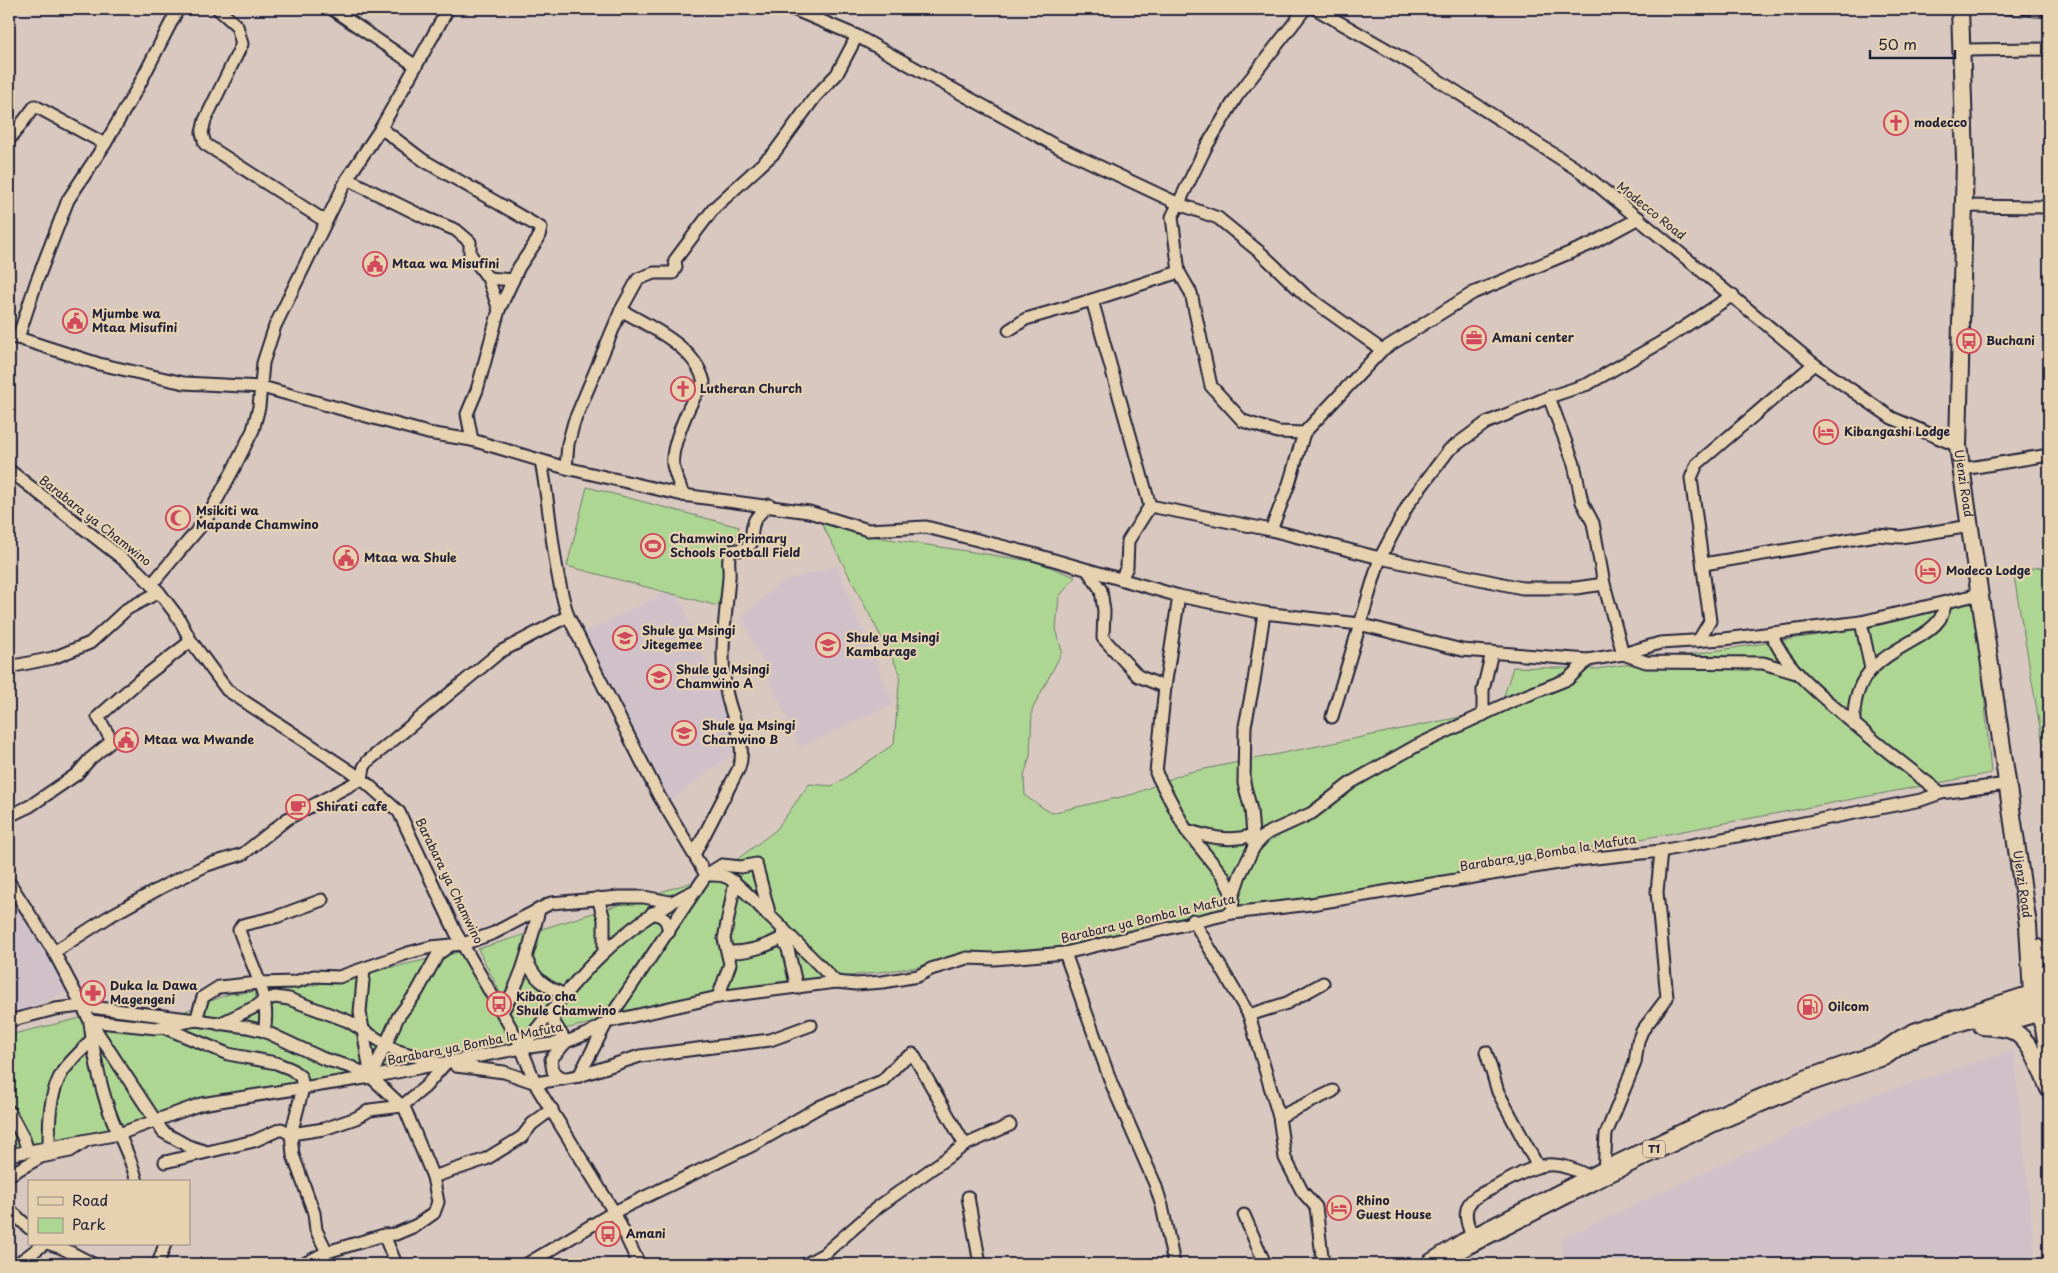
<svg xmlns="http://www.w3.org/2000/svg" width="2058" height="1273" viewBox="0 0 2058 1273" font-family="'Playpen Sans',sans-serif">
<style>
.built{fill:#d0c1c9}
.green{fill:#aed693;stroke:#687c67}
.lines{fill:none;stroke-linecap:round;stroke-linejoin:round}
.street-casing{stroke:#22223b;stroke-width:15}
.secondary-casing{stroke:#22223b;stroke-width:20}
.highway-casing{stroke:#22223b;stroke-width:25}
.street{stroke:#e6d2b0;stroke-width:11}
.secondary{stroke:#e6d2b0;stroke-width:16}
.highway{stroke:#e6d2b0;stroke-width:21}
.rail-casing{stroke:#22223b;stroke-width:5}
.rail{stroke:#e6d2b0;stroke-width:3;stroke-dasharray:9;stroke-linecap:butt}
.labels{text-anchor:middle;stroke-width:4.5;stroke-linejoin:round;paint-order:stroke}
.shield{fill:#e6d2b0;stroke:#5d575e;stroke-width:1}
.shield-label{font-size:11px;font-weight:bold;fill:#22223b}
.poi-label{font-size:12px;font-weight:bold;fill:#22223b;stroke:#e6d2b0;text-anchor:start}
.street-label{font-size:12px;fill:#22223b;stroke:#e6d2b0}
</style>
<rect width="100%" height="100%" fill="#d9c8bf"/>
<filter id="ink" filterUnits="userSpaceOnUse"><feTurbulence type="fractalNoise" baseFrequency=".02" numOctaves="2"/><feDisplacementMap in="SourceGraphic" scale="10" xChannelSelector="R" yChannelSelector="G"/><feConvolveMatrix kernelMatrix="1 2 1 2 8 2 1 2 1" color-interpolation-filters="sRGB"/></filter>
<g filter="url(#ink)">
<g class="built">
<polygon points="837,566 893,704 800,748 742,617 780,582"/>
<polygon points="675,588 741,747 668,803 579,635"/>
<polygon points="9,896 74,989 9,1017"/>
<polygon points="2014,1050 2036,1264 1563,1264 1561,1239 1865,1098"/>
</g>
<g class="green">
<polygon points="587,487 739,527 718,606 567,566"/>
<polygon points="821,522 876,537 1037,562 1075,577 1059,597 1056,628 1062,652 1032,710 1030,756 1024,776 1025,796 1051,813 1134,794 1185,773 1500,709 1513,667 1597,669 1876,626 1976,602 1991,773 1062,948 827,979 696,1000 523,1038 478,949 718,874 776,830 809,784 833,786 894,744 900,673"/>
<polygon points="2049,566 2049,744 2043,745 2013,571"/>
<polygon points="469,950 517,1043 145,1124 9,1156 9,1035 81,1018 157,1022 229,994 301,988"/>
</g>
<g class="lines">
<defs>
<g id="street">
<polyline points="218,9 237,26 242,44 205,120 202,133 205,144 325,221"/>
<polyline points="332,9 416,66"/>
<polyline points="793,9 857,36 1058,147 1179,204 1218,218 1262,254 1305,295 1382,350"/>
<polyline points="1305,9 1237,96 1206,147 1172,217 1179,272 1191,293 1211,386 1243,421 1278,432 1304,433 1382,350 1473,293 1591,244 1639,218"/>
<polyline points="1316,9 1416,66 1583,173 1814,364 1892,418 1958,446"/>
<polyline points="1963,50 2049,49"/>
<polyline points="381,128 423,160 541,228 538,239 519,267 499,310"/>
<polyline points="9,140 35,106 105,144"/>
<polyline points="347,179 426,218 456,230 470,242 470,254 488,278 499,310 477,390 467,414 472,440"/>
<polyline points="1963,206 2049,207"/>
<polyline points="1179,272 1092,300 1150,506 1271,530 1380,558 1522,588 1576,588 1604,584"/>
<polyline points="488,278 513,280"/>
<path d="M 621,310 C 650,327 695,346 704,382 C 692,397 670,447 673,465 C 675,475 680,485 683,495"/>
<polyline points="1009,330 1026,319 1092,300"/>
<polyline points="9,337 18,338 99,364 184,383 262,387 428,433 472,440 566,468 683,495 809,512 868,530 926,527 1033,554 1179,596 1264,613 1359,624 1462,650 1588,660 1623,654 1660,643 1724,639 1861,622 1980,594"/>
<polyline points="18,338 36,283 68,200 105,144 138,87 178,9"/>
<polyline points="1549,397 1574,464 1582,502 1593,523 1604,584 1623,654 1646,662 1763,663 1796,673"/>
<path d="M 541,461 C 551,513 552,565 568,616 L 659,796 L 706,875"/>
<polyline points="566,468 568,444 574,422 621,310 638,279 654,273 673,273 676,267 675,260 714,208 774,153 815,97 837,74 857,36"/>
<polyline points="1963,469 2049,455"/>
<polyline points="9,470 137,570 159,592 178,617 191,641 227,690 362,779 399,812 456,933 518,1040 537,1087 614,1212 639,1264"/>
<polyline points="1271,530 1289,484 1304,433"/>
<polyline points="1704,564 1876,535 1901,537 1971,526"/>
<polyline points="1088,571 1101,590 1104,611 1103,638 1138,676 1165,687"/>
<polyline points="1121,579 1127,567 1128,541 1150,506"/>
<polyline points="151,585 206,520 233,470 253,430 259,407 263,363 275,326 347,179 381,128 448,9"/>
<polyline points="1179,596 1165,687 1156,773 1186,830 1223,876 1233,896"/>
<polyline points="1861,622 1871,669"/>
<path d="M 1771,633 C 1786,669 1818,693 1847,718 C 1878,744 1909,769 1941,793"/>
<polyline points="1698,641 1710,621 1691,478 1697,464 1814,364"/>
<polyline points="9,667 53,658 90,643 127,609 159,592"/>
<polyline points="1483,715 1483,690 1492,652"/>
<polyline points="1332,717 1380,558 1409,503 1449,450 1486,423 1549,397 1588,384 1660,343 1733,295"/>
<path d="M 1854,724 C 1852,678 1875,662 1912,641 C 1921,636 1933,629 1939,620 C 1943,615 1944,608 1946,602"/>
<polyline points="9,816 30,806 77,774 90,759 112,741 98,717 140,680 191,641"/>
<path d="M 1186,830 C 1208,837 1228,842 1251,836"/>
<polyline points="1254,847 1251,810 1244,783 1245,726 1254,681 1264,613"/>
<path d="M 695,853 L 739,768 C 748,742 730,716 726,690 C 719,652 726,615 729,578 C 730,568 727,561 730,551 L 745,549 L 751,544 C 752,523 752,519 769,505"/>
<path d="M 706,875 C 712,875 720,874 726,877 C 737,881 759,906 768,915"/>
<polyline points="9,882 54,952 90,1021 163,1132 188,1146 204,1151"/>
<polyline points="598,898 604,919 604,951"/>
<path d="M 652,913 C 664,916 667,919 669,932"/>
<polyline points="1232,913 1233,896 1240,875 1254,847 1266,834 1312,813 1352,782 1416,746 1510,702 1568,679 1588,660"/>
<polyline points="1193,920 1249,1015 1279,1117 1285,1158 1302,1191 1316,1207 1323,1264"/>
<polyline points="783,928 782,938 788,949 797,988"/>
<polyline points="54,952 110,916 164,886 207,865 243,854 287,819 362,779 364,767 368,761 500,652 568,616"/>
<path d="M 728,952 C 747,953 765,947 782,938"/>
<polyline points="1065,953 1112,1085 1155,1184 1162,1206 1174,1264"/>
<path d="M 527,960 C 534,979 545,986 563,994"/>
<polyline points="364,970 360,1012 371,1077"/>
<polyline points="718,997 730,964 724,939 735,882"/>
<polyline points="557,1006 553,1021 566,1042 551,1059 553,1071 563,1079"/>
<path d="M 502,1012 C 523,978 529,947 539,910"/>
<polyline points="1249,1015 1287,1003 1323,983"/>
<polyline points="9,1021 55,1009 82,1006 196,1020 203,997 219,987 259,983 295,982 314,976 339,977 408,953 431,947 463,944 494,933 551,903 619,897 644,897 670,902"/>
<polyline points="90,1021 156,1028 196,1020 247,1027 264,1031 324,1059 351,1067 371,1077 405,1109 433,1177 438,1202 434,1213 417,1225 396,1234 384,1235 396,1264"/>
<path d="M 90,1023 C 94,1056 100,1089 113,1121 C 122,1142 132,1160 137,1182"/>
<polyline points="219,1024 257,1006 265,1000 275,997 289,999 348,1021 395,1050 437,1063"/>
<polyline points="163,1027 228,1054 276,1063 291,1069 301,1077 303,1088 291,1134 293,1155 314,1213 316,1230 327,1252"/>
<path d="M 264,1031 C 272,996 250,963 239,930 L 242,925 L 276,917 L 322,900"/>
<path d="M 522,1048 C 572,982 619,925 696,890"/>
<polyline points="1486,1052 1498,1092 1537,1165"/>
<polyline points="456,1066 504,1072 536,1083 579,1076 640,1056 770,1040 811,1025"/>
<polyline points="579,1076 607,1022 706,875 722,865 741,867 756,864 770,916 836,982"/>
<polyline points="371,1077 398,1017 417,992 438,954 448,947"/>
<polyline points="9,1111 24,1139 28,1151"/>
<polyline points="1279,1117 1333,1091"/>
<path d="M 49,1147 C 49,1121 49,1093 63,1071 C 71,1060 83,1050 92,1039"/>
<polyline points="9,1155 119,1134 201,1104 371,1077 522,1048 566,1042 589,1033 607,1022 718,997 836,982 856,984 883,982 918,976 931,969 967,958 994,959 1065,953 1232,913 1311,904 1577,860 1661,851 1921,800 1941,793 2007,784"/>
<polyline points="165,1162 254,1141 281,1129 291,1134 324,1129 356,1118 370,1110 402,1106 425,1087 444,1065"/>
<polyline points="1604,1173 1606,1134 1635,1063 1638,1041 1642,1031 1667,998 1657,892 1661,851"/>
<polyline points="9,1175 41,1157 70,1151 84,1142"/>
<polyline points="433,1177 486,1159 522,1137 532,1124 552,1109"/>
<polyline points="968,1197 980,1264"/>
<polyline points="9,1209 29,1228"/>
<polyline points="1244,1215 1265,1264"/>
<path d="M 1473,1240 C 1470,1230 1463,1216 1468,1206 C 1472,1196 1488,1191 1497,1186 C 1539,1164 1549,1155 1594,1179"/>
<polyline points="50,1244 62,1248 93,1264"/>
<polyline points="17,1264 44,1244"/>
<polyline points="158,1264 165,1244"/>
<polyline points="304,1264 327,1252 384,1235"/>
<polyline points="527,1264 614,1212 755,1144 821,1106 882,1081 900,1062 913,1054 965,1145"/>
<polyline points="806,1264 824,1254 878,1207 965,1145 1010,1125"/>
</g>
<g id="secondary">
<path id="s1" d="M 1960,9 L 1965,160 L 1958,446 L 2028,925 L 2032,995 L 2044,1028 L 2049,1058"/>
<polyline points="2037,948 2049,992"/>
<path d="M 1982,1026 C 1992,1027 2004,1027 2013,1031 C 2032,1041 2041,1070 2049,1089"/>
</g>
<g id="highway">
<polyline points="1994,1023 2049,1007"/>
<polyline points="1433,1264 1465,1244 1604,1173 1712,1121 1807,1081 1884,1054 1902,1041 1916,1034 2049,991"/>
</g>
</defs>
<use href="#street" class="street-casing"/>
<use href="#secondary" class="secondary-casing"/>
<use href="#highway" class="highway-casing"/>
<use href="#street" class="street"/>
<use href="#secondary" class="secondary"/>
<use href="#highway" class="highway"/>
<defs>
<polyline id="rail" points="1959,9 2049,16"/>
</defs>
<use href="#rail" class="rail-casing"/>
<use href="#rail" class="rail"/>
</g>
</g>
<defs>
<symbol id="church-ring" viewBox="-11 -11 22 22"><circle r="9.5" fill="#e6d2b0" stroke="#d1495b" stroke-width="1.5"/><path d="M-1.2-6h2.4v3.5h3.3v2.4h-3.3V6h-2.4V-.1h-3.3v-2.4h3.3Z" fill="#d1495b"/></symbol>
<symbol id="civic-ring" viewBox="-11 -11 22 22"><circle r="9.5" fill="#e6d2b0" stroke="#d1495b" stroke-width="1.5"/><path d="M-.6-6.5H3V-4.5H.6V-3L4-1V1h2V6H-6V1h2V-1L-.6-3ZM-1.2 2.5V6h2.4V2.5Z" fill="#d1495b"/></symbol>
<symbol id="office-ring" viewBox="-11 -11 22 22"><circle r="9.5" fill="#e6d2b0" stroke="#d1495b" stroke-width="1.5"/><path d="M-6-3h4V-5.5h4V-3h4V5H-6ZM-1-4.5V-3h2v-1.5ZM-6 0V1H6V0Z" fill="#d1495b"/></symbol>
<symbol id="bus-ring" viewBox="-11 -11 22 22"><circle r="9.5" fill="#e6d2b0" stroke="#d1495b" stroke-width="1.5"/><path d="M-5-6H5V4H4V6H2V4H-2V6H-4V4H-5ZM-3.5-4V0h7V-4ZM-3.5 1.2v1.5H-2V1.2ZM2 1.2v1.5H3.5V1.2Z" fill="#d1495b"/></symbol>
<symbol id="hotel-ring" viewBox="-11 -11 22 22"><circle r="9.5" fill="#e6d2b0" stroke="#d1495b" stroke-width="1.5"/><path d="M-6-4.5h1.5V1H6V5H4.5V3h-9V5H-6ZM-4 0a1.8 1.8 0 1 1 3.6 0ZM.5 0V-2.5h3Q6-2.5 6 0Z" fill="#d1495b"/></symbol>
<symbol id="mosque-ring" viewBox="-11 -11 22 22"><circle r="9.5" fill="#e6d2b0" stroke="#d1495b" stroke-width="1.5"/><path d="M3.5-4.9A6 6 0 1 0 3.5 4.9A5 5 0 1 1 3.5-4.9Z" fill="#d1495b"/></symbol>
<symbol id="stadium-ring" viewBox="-11 -11 22 22"><circle r="9.5" fill="#e6d2b0" stroke="#d1495b" stroke-width="1.5"/><path d="M0-5a6.5 5 0 1 0 0 10a6.5 5 0 1 0 0-10ZM-3.5-1.8h7v3.6h-7Z" fill="#d1495b"/></symbol>
<symbol id="school-ring" viewBox="-11 -11 22 22"><circle r="9.5" fill="#e6d2b0" stroke="#d1495b" stroke-width="1.5"/><path d="M0-5L7-2L0 1L-7-2ZM-4 1L0 2.5L4 1V4Q0 6-4 4Z" fill="#d1495b"/></symbol>
<symbol id="cafe-ring" viewBox="-11 -11 22 22"><circle r="9.5" fill="#e6d2b0" stroke="#d1495b" stroke-width="1.5"/><path d="M-5.5-4.5H6V0H3Q3 3.5 0 3.5H-2.5Q-5.5 3.5-5.5 0ZM3-3.2v2h1.7v-2ZM-6 4.5H4V6H-6Z" fill="#d1495b"/></symbol>
<symbol id="pharmacy-ring" viewBox="-11 -11 22 22"><circle r="9.5" fill="#e6d2b0" stroke="#d1495b" stroke-width="1.5"/><path d="M-2-6h4v4h4v4h-4v4h-4v-4h-4v-4h4Z" fill="#d1495b"/></symbol>
<symbol id="fuel-ring" viewBox="-11 -11 22 22"><circle r="9.5" fill="#e6d2b0" stroke="#d1495b" stroke-width="1.5"/><path d="M-5.5-6h7V0h2V4h1.3V-2.5L3-4.5l.8-.8L6-3V5H2.5V1h-1V6h-7ZM-4.2-4.7v3.2H.2V-4.7Z" fill="#d1495b"/></symbol>
</defs>
<g fill-rule="evenodd">
<use href="#church-ring" x="1882" y="109" width="28" height="28"/>
<use href="#civic-ring" x="361" y="250" width="28" height="28"/>
<use href="#civic-ring" x="61" y="307" width="28" height="28"/>
<use href="#office-ring" x="1460" y="324" width="28" height="28"/>
<use href="#bus-ring" x="1955" y="327" width="28" height="28"/>
<use href="#church-ring" x="669" y="375" width="28" height="28"/>
<use href="#hotel-ring" x="1812" y="418" width="28" height="28"/>
<use href="#mosque-ring" x="164" y="504" width="28" height="28"/>
<use href="#stadium-ring" x="639" y="532" width="28" height="28"/>
<use href="#civic-ring" x="332" y="544" width="28" height="28"/>
<use href="#hotel-ring" x="1914" y="557" width="28" height="28"/>
<use href="#school-ring" x="611" y="624" width="28" height="28"/>
<use href="#school-ring" x="814" y="631" width="28" height="28"/>
<use href="#school-ring" x="645" y="663" width="28" height="28"/>
<use href="#school-ring" x="670" y="719" width="28" height="28"/>
<use href="#civic-ring" x="112" y="726" width="28" height="28"/>
<use href="#cafe-ring" x="284" y="793" width="28" height="28"/>
<use href="#pharmacy-ring" x="79" y="979" width="28" height="28"/>
<use href="#bus-ring" x="485" y="990" width="28" height="28"/>
<use href="#fuel-ring" x="1796" y="993" width="28" height="28"/>
<use href="#hotel-ring" x="1325" y="1194" width="28" height="28"/>
<use href="#bus-ring" x="594" y="1220" width="28" height="28"/>
</g>
<g class="labels">
<rect class="shield" x="1643" y="1140.5" width="22" height="17" rx="4"/>
<g class="shield-label">
<text x="1654" y="1153">T1</text>
</g>
<g class="poi-label">
<text x="1914" y="127">modecco</text>
<text x="392" y="268">Mtaa wa Misufini</text>
<text x="92" y="318">Mjumbe wa<tspan x="92" dy="14">Mtaa Misufini</tspan></text>
<text x="1492" y="342">Amani center</text>
<text x="1986" y="345">Buchani</text>
<text x="700" y="393">Lutheran Church</text>
<text x="1844" y="436">Kibangashi Lodge</text>
<text x="196" y="515">Msikiti wa<tspan x="196" dy="14">Mapande Chamwino</tspan></text>
<text x="670" y="543">Chamwino Primary<tspan x="670" dy="14">Schools Football Field</tspan></text>
<text x="364" y="562">Mtaa wa Shule</text>
<text x="1946" y="575">Modeco Lodge</text>
<text x="642" y="635">Shule ya Msingi<tspan x="642" dy="14">Jitegemee</tspan></text>
<text x="846" y="642">Shule ya Msingi<tspan x="846" dy="14">Kambarage</tspan></text>
<text x="676" y="674">Shule ya Msingi<tspan x="676" dy="14">Chamwino A</tspan></text>
<text x="702" y="730">Shule ya Msingi<tspan x="702" dy="14">Chamwino B</tspan></text>
<text x="144" y="744">Mtaa wa Mwande</text>
<text x="316" y="811">Shirati cafe</text>
<text x="110" y="990">Duka la Dawa<tspan x="110" dy="14">Magengeni</tspan></text>
<text x="516" y="1001">Kibao cha<tspan x="516" dy="14">Shule Chamwino</tspan></text>
<text x="1828" y="1011">Oilcom</text>
<text x="1356" y="1205">Rhino<tspan x="1356" dy="14">Guest House</tspan></text>
<text x="626" y="1238">Amani</text>
</g>
<g class="street-label">
<text transform="translate(1651 211) rotate(39)" y="4">Modecco Road</text>
<text dy="4" stroke="none"><textPath href="#s1" startOffset="475">Ujenzi Road</textPath></text>
<text transform="translate(95 521) rotate(38)" y="4">Barabara ya Chamwino</text>
<text transform="translate(1548 853) rotate(-9)" y="4">Barabara ya Bomba la Mafuta</text>
<text transform="translate(449 881) rotate(64)" y="4">Barabara ya Chamwino</text>
<text dy="4" stroke="none"><textPath href="#s1" startOffset="880">Ujenzi Road</textPath></text>
<text transform="translate(1148 919) rotate(-13)" y="4">Barabara ya Bomba la Mafuta</text>
<text transform="translate(475 1044) rotate(-11)" y="4">Barabara ya Bomba la Mafuta</text>
</g>
</g>
<rect width="2058" height="1273" fill="none" stroke="#e6d2b0" stroke-width="30"/>
<rect x="15" y="15" width="2028" height="1243" fill="none" stroke="#22223b" stroke-width="2" filter="url(#ink)"/>
<rect x="28" y="1180" width="162" height="65" fill="#e6d2b0" stroke="#988c81"/>
<rect x="38" y="1197" width="25" height="8" fill="#e6d2b0" stroke="#988c81"/>
<text x="72" y="1206" font-size="15" fill="#22223b">Road</text>
<rect x="38" y="1218" width="25" height="15" fill="#aed693" stroke="#988c81"/>
<text x="72" y="1230" font-size="15" fill="#22223b">Park</text>
<path d="M1870 50v8h85v-8" fill="none" stroke="#22223b" stroke-width="2.5"/>
<text x="1878" y="50" font-size="15" fill="#22223b" stroke="#e6d2b0" stroke-width="4" paint-order="stroke">50 m</text>
</svg>
